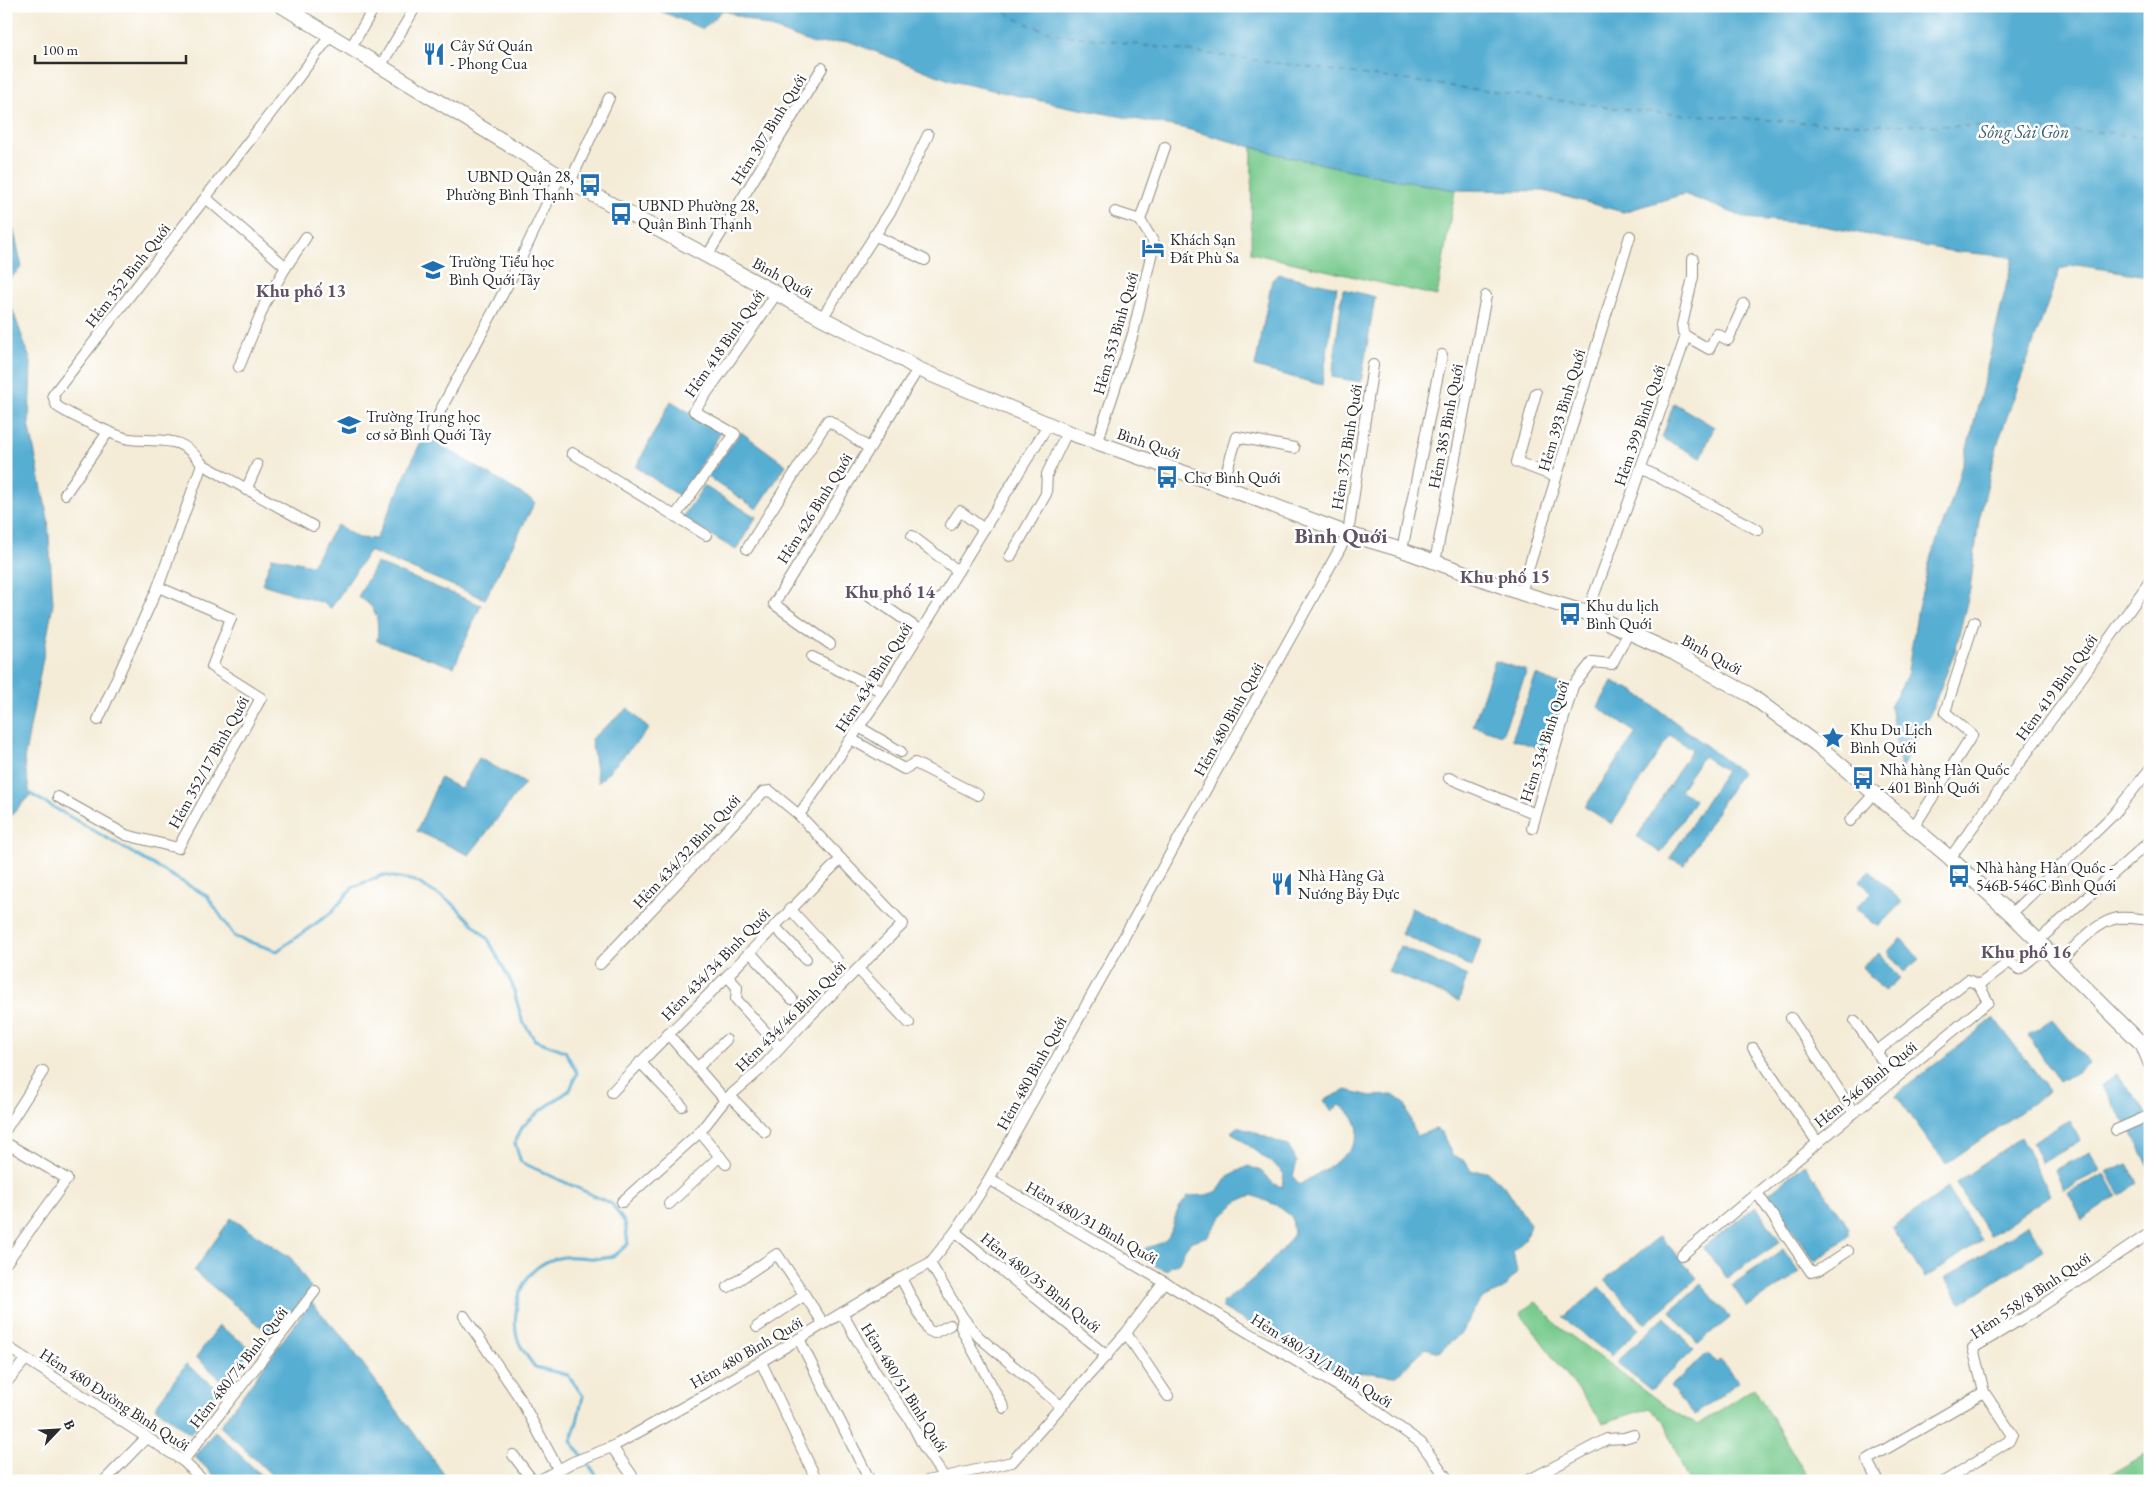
<svg xmlns="http://www.w3.org/2000/svg" width="2156" height="1487" viewBox="0 0 2156 1487" font-family="'EB Garamond',serif">
<style>
.green{fill:#77ca8d;stroke:#517a5c}
.water{fill:#56aed3;stroke:#406c7f}
.lines{fill:none;stroke-linecap:round;stroke-linejoin:round}
.stream{stroke:#56aed3;stroke-width:3}
.ferry{stroke:#3c5f6e;stroke-width:1;stroke-dasharray:6 5;stroke-linecap:butt}
.minor-casing{stroke:#908c81;stroke-width:12}
.secondary-casing{stroke:#908c81;stroke-width:16}
.minor{stroke:#fff;stroke-width:10}
.secondary{stroke:#fff;stroke-width:14}
.labels{text-anchor:middle;stroke-width:5;stroke-linejoin:round;paint-order:stroke}
.poi-label{font-size:16px;fill:#2b2b2b;stroke:#fff;text-anchor:start}
.street-label{font-size:16px;fill:#2b2b2b;stroke:#fff}
.water-label{font-size:18px;font-style:italic;fill:#3c5f6e;stroke:#fff}
.neighbourhood-label{font-size:18px;font-weight:bold;fill:#605263;stroke:#fff}
.district-label{font-size:21px;font-weight:bold;fill:#605263;stroke:#fff}
</style>
<rect width="100%" height="100%" fill="#fff"/>
<filter id="ink" filterUnits="userSpaceOnUse"><feTurbulence type="fractalNoise" baseFrequency=".02" numOctaves="2"/><feDisplacementMap in="SourceGraphic" scale="10" xChannelSelector="R" yChannelSelector="G"/><feConvolveMatrix kernelMatrix="1 2 1 2 8 2 1 2 1" color-interpolation-filters="sRGB"/></filter>
<filter id="wash" filterUnits="userSpaceOnUse"><feTurbulence type="fractalNoise" baseFrequency=".0096" numOctaves="4" result="noise"/><feDisplacementMap in="SourceGraphic" scale="20" xChannelSelector="R" yChannelSelector="G"/><feGaussianBlur stdDeviation="1.12" result="paint"/><feColorMatrix in="noise" values="0 0 0 0 0 0 0 0 0 0 0 0 0 0 0 0 0 1.4 0 .05"/><feComposite in="paint" operator="in"/></filter>
<g filter="url(#wash)">
<rect width="100%" height="100%" fill="#f4ecd7"/>
<g class="green">
<polygon points="1252,147 1387,178 1455,190 1437,296 1251,253"/>
<polygon points="1536,1302 1558,1326 1671,1410 1697,1425 1754,1388 1810,1481 1688,1481 1664,1421 1649,1408 1603,1423 1520,1313"/>
<polygon points="2150,1452 2150,1481 2098,1481"/>
</g>
<g class="water">
<polygon points="649,6 2150,6 2150,279 2136,274 2076,265 2060,269 1998,442 1979,520 1970,589 1955,652 1930,714 1901,769 1890,706 1907,676 1918,608 1931,556 1951,503 1973,427 2013,257 1950,251 1818,225 1746,218 1684,194 1623,212 1544,191 1455,190 1387,178 1280,155 1183,128 1064,106 952,81 848,41 814,44 723,10 703,29"/>
<polygon points="6,214 11,219 22,267 6,283"/>
<polygon points="1278,274 1337,287 1322,385 1255,367 1272,280"/>
<polygon points="1343,289 1375,297 1361,382 1332,377"/>
<polygon points="6,291 31,362 29,424 48,519 53,604 24,760 30,795 7,820 6,825"/>
<polygon points="671,401 721,432 681,497 636,467"/>
<polygon points="1674,403 1714,427 1701,458 1662,438"/>
<polygon points="741,432 786,465 757,509 708,477"/>
<polygon points="424,435 535,502 485,599 369,551 331,608 323,603 262,584 272,557 312,565 337,525 358,538 376,539"/>
<polygon points="704,486 756,517 736,550 682,518"/>
<path d="M 376,563 L 481,605 L 454,667 L 377,641 C 379,620 378,607 358,597 Z"/>
<polygon points="1495,661 1527,671 1502,735 1473,726"/>
<polygon points="1536,675 1568,688 1548,751 1512,739"/>
<polygon points="1612,681 1634,691 1741,772 1684,865 1670,858 1726,771 1703,756 1680,790 1695,800 1661,853 1637,837 1692,749 1670,735 1612,824 1585,807 1636,733 1598,707"/>
<polygon points="628,708 649,729 598,783 591,739"/>
<polygon points="479,758 525,783 469,855 417,831 440,778 461,789"/>
<polygon points="1870,871 1902,902 1878,927 1856,908 1872,892 1859,881"/>
<polygon points="1411,908 1481,940 1472,967 1401,934"/>
<polygon points="1901,938 1919,959 1904,972 1887,952"/>
<polygon points="1400,946 1467,976 1459,1001 1388,971"/>
<polygon points="1879,953 1900,978 1884,991 1862,967"/>
<polygon points="1994,1018 2049,1091 1946,1164 1896,1095"/>
<polygon points="2052,1019 2090,1064 2059,1082 2028,1035"/>
<polygon points="2116,1074 2140,1103 2150,1121 2150,1169 2131,1130 2101,1086"/>
<path d="M 1346,1090 L 1371,1096 L 1393,1095 L 1405,1104 L 1416,1136 L 1436,1129 L 1442,1133 L 1452,1155 L 1465,1161 L 1471,1171 L 1487,1171 L 1507,1189 L 1530,1225 L 1525,1240 L 1513,1251 L 1517,1273 L 1502,1290 L 1482,1299 L 1471,1314 L 1463,1332 L 1439,1352 L 1425,1348 L 1396,1376 C 1375,1375 1362,1368 1341,1378 L 1223,1308 L 1222,1303 C 1250,1284 1274,1261 1294,1234 L 1292,1217 L 1278,1206 L 1252,1195 L 1238,1201 L 1221,1217 L 1208,1236 L 1193,1241 L 1186,1247 L 1178,1264 L 1171,1266 L 1167,1271 L 1145,1261 L 1142,1255 L 1146,1248 C 1175,1240 1168,1236 1177,1212 C 1179,1206 1185,1201 1188,1196 L 1206,1195 L 1218,1191 L 1228,1176 L 1248,1166 L 1261,1171 L 1274,1184 L 1282,1187 L 1284,1174 L 1276,1166 L 1231,1132 L 1239,1126 L 1288,1146 L 1297,1162 L 1293,1176 L 1299,1185 C 1327,1167 1388,1141 1340,1105 L 1331,1111 L 1324,1100 Z"/>
<polygon points="2070,1120 2080,1141 2042,1163 2032,1142"/>
<polygon points="2021,1137 2050,1195 1990,1236 1956,1183"/>
<polygon points="2091,1152 2100,1171 2064,1189 2055,1170"/>
<polygon points="1805,1164 1849,1228 1849,1236 1815,1262 1767,1195"/>
<polygon points="2129,1165 2137,1183 2120,1195 2107,1171"/>
<polygon points="2105,1174 2117,1196 2082,1220 2068,1192"/>
<polygon points="1948,1188 1982,1240 1925,1278 1892,1228"/>
<polygon points="1756,1206 1780,1242 1727,1278 1703,1247"/>
<polygon points="231,1218 291,1258 311,1288 272,1336 194,1271"/>
<polygon points="2028,1224 2044,1250 1961,1303 1945,1279"/>
<polygon points="1660,1236 1697,1278 1645,1324 1605,1280"/>
<polygon points="1783,1249 1799,1273 1747,1307 1732,1285"/>
<polygon points="1701,1284 1730,1318 1698,1344 1670,1311"/>
<polygon points="1599,1287 1639,1329 1611,1356 1563,1318"/>
<polygon points="311,1302 346,1341 449,1481 278,1481 220,1426"/>
<polygon points="1665,1316 1693,1350 1651,1390 1616,1362"/>
<polygon points="219,1326 252,1349 241,1365 238,1364 224,1382 196,1357"/>
<polygon points="1708,1353 1716,1363 1720,1360 1739,1381 1695,1415 1670,1387"/>
<polygon points="186,1364 219,1390 190,1434 155,1407"/>
<polygon points="215,1431 267,1481 220,1481 195,1457"/>
</g>
<g class="lines">
<path class="stream" d="M 27,792 L 207,896 L 235,937 L 277,951 L 332,912 L 353,887 L 383,875 L 415,881 L 452,903 L 488,939 L 512,984 L 522,1020 L 535,1040 L 565,1051 L 577,1073 L 570,1090 L 540,1111 L 522,1127 L 515,1143 L 521,1162 L 612,1204 L 625,1223 L 628,1244 C 624,1247 618,1254 613,1256 C 597,1262 580,1255 564,1257 C 537,1260 521,1279 517,1305 C 512,1334 517,1344 535,1367 L 568,1375 L 583,1396 L 577,1422 L 571,1441 L 597,1476 L 604,1481"/>
<path class="ferry" d="M 997,6 C 1016,21 1035,28 1058,34 L 1638,111 L 1814,123 L 2002,127 L 2113,133 L 2150,139"/>
</g>
</g>
<g filter="url(#ink)">
<g class="lines">
<defs>
<g id="minor">
<polyline points="351,47 375,6"/>
<polyline points="380,67 416,6"/>
<polyline points="570,182 609,98"/>
<polyline points="206,198 286,267 306,237"/>
<polyline points="1115,212 1140,220"/>
<polyline points="874,235 925,260"/>
<polyline points="707,256 822,68"/>
<polyline points="822,318 893,207 928,135"/>
<polyline points="1686,336 1683,333 1682,325 1693,277 1693,259"/>
<polyline points="239,367 266,301 286,267"/>
<polyline points="1536,393 1517,462 1556,477"/>
<polyline points="432,432 441,409 516,269 560,176"/>
<polyline points="1097,443 1133,334 1154,243 1140,220 1165,147"/>
<polyline points="572,453 675,516 735,434 694,411 777,293"/>
<polyline points="202,464 313,526"/>
<polyline points="1641,468 1758,530"/>
<polyline points="1222,486 1237,437 1294,448"/>
<polyline points="246,490 257,465"/>
<polyline points="65,494 108,432"/>
<polyline points="675,516 706,535"/>
<polyline points="951,525 960,511 984,529"/>
<polyline points="912,536 958,571"/>
<polyline points="747,549 828,420 869,448"/>
<polyline points="1402,550 1442,355"/>
<polyline points="1010,557 1046,494 1047,474 1067,432"/>
<polyline points="1435,562 1486,296"/>
<polyline points="857,587 921,631"/>
<polyline points="1521,593 1630,236"/>
<polyline points="1587,613 1631,496 1686,336 1709,349 1717,334 1728,340 1744,304"/>
<polyline points="830,644 774,604 918,369"/>
<polyline points="812,657 883,692"/>
<path d="M 98,720 L 158,587 L 202,464 C 180,433 163,443 130,439 C 121,439 64,412 57,406 C 55,403 54,398 53,395 L 331,35"/>
<polyline points="859,727 901,752"/>
<polyline points="851,739 904,769 915,763 978,795"/>
<polyline points="1449,778 1536,814"/>
<polyline points="58,797 126,835 178,848 261,698 212,667 231,618 158,587"/>
<polyline points="1850,821 1874,794"/>
<polyline points="1532,828 1573,686 1592,662 1612,664 1629,632"/>
<polyline points="1913,828 1972,735 1945,712 1974,622"/>
<polyline points="1950,858 2080,680 2150,581"/>
<polyline points="790,909 837,960"/>
<polyline points="2011,914 2113,815 2150,769"/>
<polyline points="774,926 806,959"/>
<polyline points="2039,940 2150,841"/>
<polyline points="750,952 792,999"/>
<path d="M 2060,961 C 2076,947 2095,922 2118,918 C 2128,917 2139,919 2150,920"/>
<polyline points="600,964 763,792 770,791 799,815"/>
<polyline points="858,969 909,1023"/>
<polyline points="727,976 737,987 736,999 780,1048"/>
<polyline points="1791,1018 1854,1113"/>
<polyline points="1855,1021 1895,1079"/>
<polyline points="668,1034 725,1100"/>
<polyline points="2139,1041 2150,1067"/>
<polyline points="1753,1048 1818,1143"/>
<polyline points="1876,1052 1968,980 1979,985"/>
<polyline points="640,1062 682,1106"/>
<polyline points="698,1067 726,1040"/>
<path d="M 612,1092 C 649,1052 689,1015 727,976 C 765,937 802,897 841,859"/>
<polyline points="730,1096 765,1132"/>
<polyline points="6,1129 43,1071"/>
<polyline points="2116,1130 2150,1115"/>
<polyline points="700,1132 726,1164"/>
<polyline points="6,1143 67,1179 6,1263"/>
<polyline points="989,1179 1164,1282 1126,1333 1168,1396"/>
<polyline points="1757,1193 1811,1272 1819,1270 1848,1251"/>
<polyline points="622,1202 700,1132 725,1100 761,1069 806,1020 903,924 799,815 887,686 1048,425"/>
<polyline points="669,1204 720,1156"/>
<polyline points="955,1232 1107,1356"/>
<polyline points="1682,1255 1988,1002 1979,985 2009,962 2019,969 2046,947"/>
<polyline points="930,1263 963,1318 979,1337 1062,1407"/>
<polyline points="901,1278 928,1330 934,1333 950,1325"/>
<polyline points="1164,1282 1363,1401 1421,1443 1449,1481"/>
<polyline points="728,1287 777,1254 824,1324"/>
<polyline points="842,1313 876,1373 910,1420 925,1449 944,1477"/>
<polyline points="464,1316 521,1400 558,1469"/>
<polyline points="963,1318 961,1327 963,1332 1004,1408"/>
<polyline points="757,1327 805,1295"/>
<polyline points="799,1339 870,1481"/>
<polyline points="6,1346 183,1461 204,1481"/>
<polyline points="761,1362 817,1481"/>
<polyline points="6,1383 26,1359"/>
<polyline points="612,1447 636,1481"/>
<polyline points="513,1455 533,1481"/>
<polyline points="183,1461 315,1291"/>
<polyline points="104,1481 147,1437"/>
<polyline points="538,1481 573,1462 612,1447 710,1392 897,1280 930,1263 955,1232 989,1179 1069,1036 1348,534 1373,365"/>
<polyline points="927,1481 1012,1462 1126,1333"/>
<polyline points="1527,1481 1607,1439 1624,1438 1634,1435"/>
<polyline points="1872,1481 1876,1478 1867,1460 1984,1392"/>
<polyline points="1945,1481 2009,1441 2012,1434 1984,1392 1973,1348 2033,1312 2150,1233"/>
</g>
<polyline id="secondary" points="282,6 570,182 822,318 898,357 918,369 1067,432 1222,486 1348,534 1402,550 1521,593 1587,613 1674,653 1750,695 1816,744 1950,858 2011,914 2139,1041 2150,1043"/>
</defs>
<use href="#minor" class="minor-casing"/>
<use href="#secondary" class="secondary-casing"/>
<use href="#minor" class="minor"/>
<use href="#secondary" class="secondary"/>
</g>
</g>
<defs>
<symbol id="restaurant-bare" viewBox="-9 -9 18 18"><path d="M-5-6h1v4h1v-4h1v4h1v-4h1v5L-1.5 .5V6h-2V.5L-5-1ZM5-6V6H3V1.5H1.5Q1.5-4 5-6Z" fill="#1f6fb2" stroke="#fff" stroke-width="2.5" paint-order="stroke"/></symbol>
<symbol id="bus-bare" viewBox="-9 -9 18 18"><path d="M-5-6H5V4H4V6H2V4H-2V6H-4V4H-5ZM-3.5-4V0h7V-4ZM-3.5 1.2v1.5H-2V1.2ZM2 1.2v1.5H3.5V1.2Z" fill="#1f6fb2" stroke="#fff" stroke-width="2.5" paint-order="stroke"/></symbol>
<symbol id="hotel-bare" viewBox="-9 -9 18 18"><path d="M-6-4.5h1.5V1H6V5H4.5V3h-9V5H-6ZM-4 0a1.8 1.8 0 1 1 3.6 0ZM.5 0V-2.5h3Q6-2.5 6 0Z" fill="#1f6fb2" stroke="#fff" stroke-width="2.5" paint-order="stroke"/></symbol>
<symbol id="school-bare" viewBox="-9 -9 18 18"><path d="M0-5L7-2L0 1L-7-2ZM-4 1L0 2.5L4 1V4Q0 6-4 4Z" fill="#1f6fb2" stroke="#fff" stroke-width="2.5" paint-order="stroke"/></symbol>
<symbol id="sight-bare" viewBox="-9 -9 18 18"><path d="M0-6L1.8-2.2L6-1.7L2.9 1.2L3.7 5.4L0 3.3L-3.7 5.4L-2.9 1.2L-6-1.7L-1.8-2.2Z" fill="#1f6fb2" stroke="#fff" stroke-width="2.5" paint-order="stroke"/></symbol>
</defs>
<g fill-rule="evenodd">
<use href="#restaurant-bare" x="418" y="38" width="32" height="32"/>
<use href="#bus-bare" x="574" y="169" width="32" height="32"/>
<use href="#bus-bare" x="605" y="198" width="32" height="32"/>
<use href="#hotel-bare" x="1137" y="232" width="32" height="32"/>
<use href="#school-bare" x="417" y="254" width="32" height="32"/>
<use href="#school-bare" x="333" y="409" width="32" height="32"/>
<use href="#bus-bare" x="1151" y="461" width="32" height="32"/>
<use href="#bus-bare" x="1554" y="598" width="32" height="32"/>
<use href="#sight-bare" x="1817" y="722" width="32" height="32"/>
<use href="#bus-bare" x="1847" y="762" width="32" height="32"/>
<use href="#bus-bare" x="1943" y="860" width="32" height="32"/>
<use href="#restaurant-bare" x="1266" y="868" width="32" height="32"/>
</g>
<g class="labels">
<g class="poi-label">
<text x="450" y="51">Cây Sứ Quán<tspan x="450" dy="18">- Phong Cua</tspan></text>
<text x="574" y="182" text-anchor="end">UBND Quận 28,<tspan x="574" dy="18">Phường Bình Thạnh</tspan></text>
<text x="638" y="211">UBND Phường 28,<tspan x="638" dy="18">Quận Bình Thạnh</tspan></text>
<text x="1170" y="245">Khách Sạn<tspan x="1170" dy="18">Đất Phù Sa</tspan></text>
<text x="449" y="267">Trường Tiểu học<tspan x="449" dy="18">Bình Quới Tây</tspan></text>
<text x="366" y="422">Trường Trung học<tspan x="366" dy="18">cơ sở Bình Quới Tây</tspan></text>
<text x="1184" y="483">Chợ Bình Quới</text>
<text x="1586" y="611">Khu du lịch<tspan x="1586" dy="18">Bình Quới</tspan></text>
<text x="1850" y="735">Khu Du Lịch<tspan x="1850" dy="18">Bình Qưới</tspan></text>
<text x="1880" y="775">Nhà hàng Hàn Quốc<tspan x="1880" dy="18">- 401 Bình Quới</tspan></text>
<text x="1976" y="873">Nhà hàng Hàn Quốc -<tspan x="1976" dy="18">546B-546C Bình Quới</tspan></text>
<text x="1298" y="881">Nhà Hàng Gà<tspan x="1298" dy="18">Nướng Bảy Đực</tspan></text>
</g>
<g class="street-label">
<text transform="translate(768 129) rotate(-58)" y="6">Hẻm 307 Bình Quới</text>
<text transform="translate(127 275) rotate(-52)" y="6">Hẻm 352 Bình Quới</text>
<text transform="translate(783 277) rotate(29)" y="6">Bình Quới</text>
<text transform="translate(1115 333) rotate(-74)" y="6">Hẻm 353 Bình Quới</text>
<text transform="translate(724 343) rotate(-55)" y="6">Hẻm 418 Bình Quới</text>
<text transform="translate(1561 410) rotate(-73)" y="6">Hẻm 393 Bình Quới</text>
<text transform="translate(1639 425) rotate(-71)" y="6">Hẻm 399 Bình Quới</text>
<text transform="translate(1445 426) rotate(-79)" y="6">Hẻm 385 Bình Quới</text>
<text transform="translate(1149 443) rotate(19)" y="6">Bình Quới</text>
<text transform="translate(1346 447) rotate(-81)" y="6">Hẻm 375 Bình Quới</text>
<text transform="translate(814 508) rotate(-58)" y="6">Hẻm 426 Bình Quới</text>
<text transform="translate(1712 654) rotate(29)" y="6">Bình Quới</text>
<text transform="translate(873 677) rotate(-57)" y="6">Hẻm 434 Bình Quới</text>
<text transform="translate(2056 687) rotate(-54)" y="6">Hẻm 419 Bình Quới</text>
<text transform="translate(1228 719) rotate(-61)" y="6">Hẻm 480 Bình Quới</text>
<text transform="translate(1544 741) rotate(-72)" y="6">Hẻm 534 Bình Quới</text>
<text transform="translate(208 762) rotate(-61)" y="6">Hẻm 352/17 Bình Quới</text>
<text transform="translate(686 851) rotate(-47)" y="6">Hẻm 434/32 Bình Quới</text>
<text transform="translate(715 964) rotate(-46)" y="6">Hẻm 434/34 Bình Quới</text>
<text transform="translate(790 1016) rotate(-45)" y="6">Hẻm 434/46 Bình Quới</text>
<text transform="translate(1031 1073) rotate(-61)" y="6">Hẻm 480 Bình Quới</text>
<text transform="translate(1865 1084) rotate(-39)" y="6">Hẻm 546 Bình Quới</text>
<text transform="translate(1092 1222) rotate(30)" y="6">Hẻm 480/31 Bình Quới</text>
<text transform="translate(1041 1282) rotate(39)" y="6">Hẻm 480/35 Bình Quới</text>
<text transform="translate(2030 1295) rotate(-34)" y="6">Hẻm 558/8 Bình Quới</text>
<text transform="translate(746 1352) rotate(-30)" y="6">Hẻm 480 Bình Quới</text>
<text transform="translate(1322 1360) rotate(32)" y="6">Hẻm 480/31/1 Bình Quới</text>
<text transform="translate(238 1367) rotate(-52)" y="6">Hẻm 480/74 Bình Quới</text>
<text transform="translate(905 1387) rotate(58)" y="6">Hẻm 480/51 Bình Quới</text>
<text transform="translate(115 1399) rotate(33)" y="6">Hẻm 480 Đường Bình Quới</text>
</g>
<g class="water-label">
<text x="2024" y="138">Sông Sài Gòn</text>
</g>
<g class="neighbourhood-label">
<text x="301" y="297">Khu phố 13</text>
<text x="1505" y="583">Khu phố 15</text>
<text x="890" y="598">Khu phố 14</text>
<text x="2026" y="958">Khu phố 16</text>
</g>
<g class="district-label">
<text x="1341" y="543">Bình Quới</text>
</g>
</g>
<rect width="2156" height="1487" fill="none" stroke="#fff" stroke-width="25"/>
<g transform="translate(58 1430) rotate(65)" stroke="#ffffff" stroke-width="4" paint-order="stroke">
<path d="M0-4L9 19L0 12L-9 19Z" fill="#2b2b2b"/>
<text y="-8" font-size="14" font-weight="bold" text-anchor="middle" fill="#2b2b2b">B</text>
</g>
<path d="M35 55v8h151v-8" fill="none" stroke="#2b2b2b" stroke-width="2.5"/>
<text x="42" y="55" font-size="15" fill="#2b2b2b" stroke="#ffffff" stroke-width="4" paint-order="stroke">100 m</text>
</svg>
